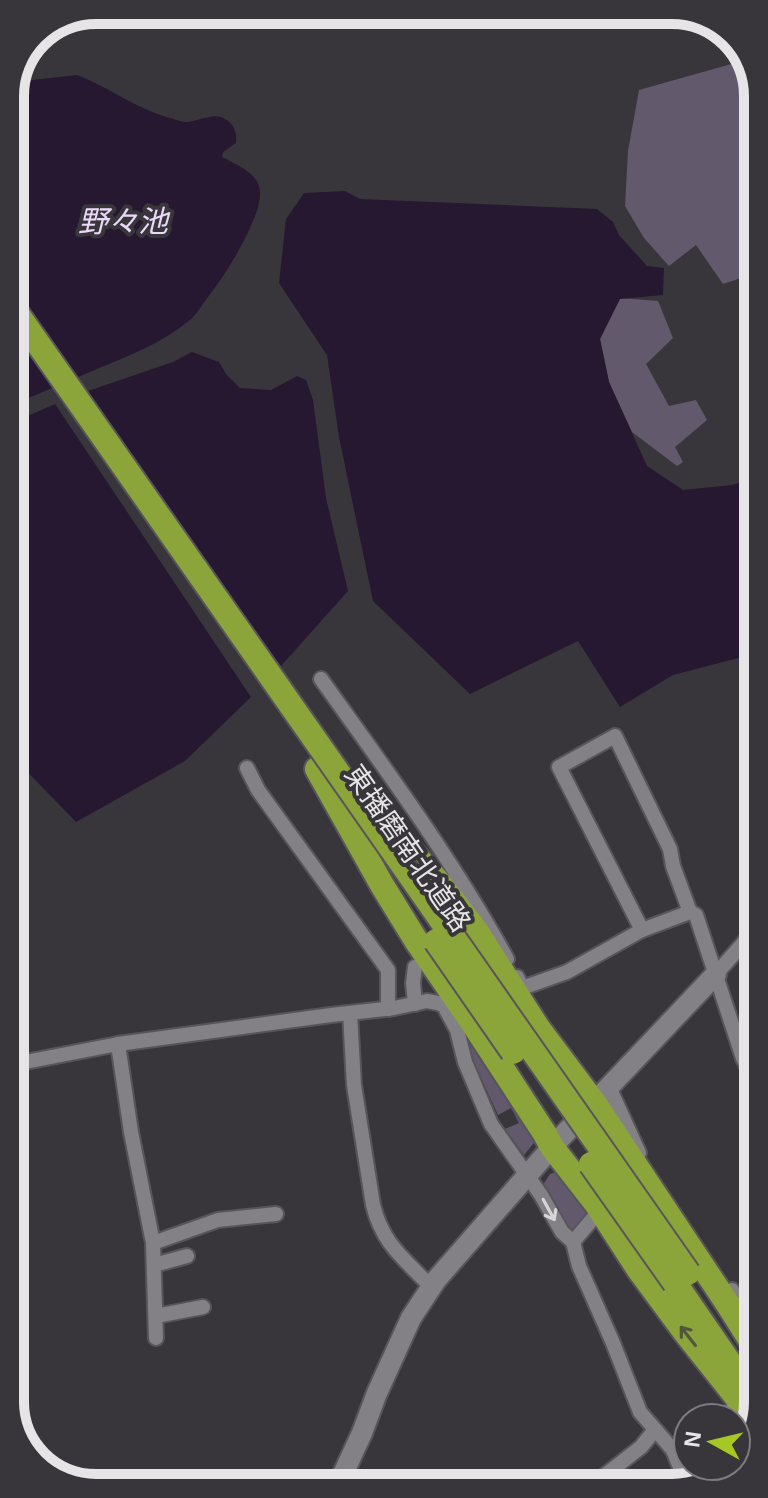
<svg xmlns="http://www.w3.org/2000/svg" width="768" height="1498" viewBox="0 0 768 1498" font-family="Arial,'Noto Sans JP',sans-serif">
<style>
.green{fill:#63596c}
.water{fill:#251830}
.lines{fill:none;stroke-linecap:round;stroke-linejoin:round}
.street-casing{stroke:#575559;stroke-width:18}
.secondary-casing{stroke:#575559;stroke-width:24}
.highway-casing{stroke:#575559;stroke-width:28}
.street{stroke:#838086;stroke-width:14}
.secondary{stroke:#838086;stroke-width:20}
.highway{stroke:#8ba53b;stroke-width:24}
.highway-bridge-casing{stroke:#575559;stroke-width:28;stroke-linecap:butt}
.highway-bridge{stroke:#8ba53b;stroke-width:24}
.oneway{stroke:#d7d5d8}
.oneway2{stroke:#52573b}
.labels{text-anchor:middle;stroke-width:8;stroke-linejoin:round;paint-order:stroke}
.street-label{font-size:28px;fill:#e6e4e7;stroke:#39363b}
.water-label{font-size:30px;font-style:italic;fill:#e9d9f9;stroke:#39363b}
.rim{fill:none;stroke:#e6e4e7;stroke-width:10}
</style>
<rect width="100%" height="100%" fill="#39363b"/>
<g class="green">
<polygon points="742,61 752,75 753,274 723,284 696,245 669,266 644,238 625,206 628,151 639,90"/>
<polygon points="620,298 658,301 673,338 646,364 669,406 696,400 707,420 675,447 683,462 677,466 632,432 609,382 600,339"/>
<polygon points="468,1030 537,1139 524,1155 505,1129 519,1123 511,1108 498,1115 472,1058"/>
<polygon points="556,1172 561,1173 590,1212 572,1236 541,1188 550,1174"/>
</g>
<g class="water">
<path d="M 77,75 C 111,88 139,111 174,119 C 175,120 185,122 186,122 C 200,122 215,110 228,121 C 235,126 237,135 236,143 L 223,152 L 222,157 C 262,176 269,186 250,228 C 238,254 223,278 205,301 C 200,308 196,315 190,320 C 162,343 129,356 97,369 C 69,381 40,393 12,405 L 10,91 L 14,82 Z"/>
<polygon points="345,191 360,199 597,209 613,222 619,235 647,266 664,268 663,295 620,299 600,339 609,382 647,466 683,490 732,485 754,478 754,654 673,675 620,707 578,641 470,694 373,601 339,437 327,355 279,283 286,219 304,193"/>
<polygon points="192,352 219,362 226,374 240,388 271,390 297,376 306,380 313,400 326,498 348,591 281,666 82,393 173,362"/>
<polygon points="55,404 251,697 185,761 76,822 13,757 12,423"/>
</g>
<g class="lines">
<defs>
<g id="street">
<path d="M 321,679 C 386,770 453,860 507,959"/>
<polyline points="247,768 258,790 388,970 388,1009"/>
<polyline points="642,930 559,767 615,736 670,849 673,866 690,912"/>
<polyline points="716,974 756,929"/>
<polyline points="517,977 522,988 567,972 642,930 690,912 696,915 743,1058 756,1084"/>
<polyline points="415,1004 413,983 415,967"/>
<path d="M 350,1013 L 354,1085 L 373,1205 C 383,1245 404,1258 431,1287"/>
<polyline points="118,1044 131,1132 153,1243 156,1338"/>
<polyline points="15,1064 118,1044 331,1015 394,1008 427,1001 438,1003 444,1006 457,1030 465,1062 491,1124 541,1195 562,1232 573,1242 579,1266 613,1343 640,1412 673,1450 686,1482"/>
<polyline points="609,1087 639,1153"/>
<polyline points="573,1242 595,1216 597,1205"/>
<polyline points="153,1243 218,1220 276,1214"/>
<polyline points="154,1265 187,1256"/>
<polyline points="732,1290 757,1325"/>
<polyline points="156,1316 203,1307"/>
<polyline points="723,1418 733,1409"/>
<polyline points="736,1425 747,1438"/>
<polyline points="673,1450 688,1440"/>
<polyline points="595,1483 641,1447 654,1431"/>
</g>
<polyline id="secondary" points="338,1485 362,1433 377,1393 411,1318 436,1280 552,1147 716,974"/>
<g id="highway">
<polyline points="317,769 382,885 417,942 470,1019 545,1134 552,1147 597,1205 639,1270 684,1331 754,1419"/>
<polyline points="372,806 441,885 475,929 538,1028 595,1104 729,1306 758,1352"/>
<polyline points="675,1283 747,1388"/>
</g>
</defs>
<use href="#street" class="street-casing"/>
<use href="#secondary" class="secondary-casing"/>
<use href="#highway" class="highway-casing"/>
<use href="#street" class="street"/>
<use href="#secondary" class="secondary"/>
<use href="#highway" class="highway"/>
<defs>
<g id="highway-bridge">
<polyline points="11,305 688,1273"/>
<polyline points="436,941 513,1052"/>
<polyline points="591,1164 675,1283"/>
</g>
</defs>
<use href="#highway-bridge" class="highway-bridge-casing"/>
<use href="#highway-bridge" class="highway-bridge"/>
</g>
<defs><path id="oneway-shaft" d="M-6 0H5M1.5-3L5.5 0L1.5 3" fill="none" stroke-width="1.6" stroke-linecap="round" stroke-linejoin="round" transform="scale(2)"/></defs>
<use class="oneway" href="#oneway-shaft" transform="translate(549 1210) rotate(61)"/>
<use class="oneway2" href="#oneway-shaft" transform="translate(688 1336) rotate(-128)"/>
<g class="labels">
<g class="street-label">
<text transform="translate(408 848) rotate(55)" y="10">東播磨南北道路</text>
</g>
<g class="water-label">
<text x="123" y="232">野々池</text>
</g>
</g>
<path d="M0 0H768V1498H0ZM96 24H672A72 72 0 0 1 744 96V1402A72 72 0 0 1 672 1474H96A72 72 0 0 1 24 1402V96A72 72 0 0 1 96 24Z" fill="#39363b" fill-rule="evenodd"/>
<path class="rim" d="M96 24H672A72 72 0 0 1 744 96V1402A72 72 0 0 1 672 1474H96A72 72 0 0 1 24 1402V96A72 72 0 0 1 96 24Z"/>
<g transform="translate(712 1442) rotate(278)"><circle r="38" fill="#39363b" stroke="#7e7c80" stroke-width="2"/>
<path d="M0-6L14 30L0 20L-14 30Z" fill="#a5c823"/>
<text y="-12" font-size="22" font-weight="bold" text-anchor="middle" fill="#e6e4e7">N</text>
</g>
</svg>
